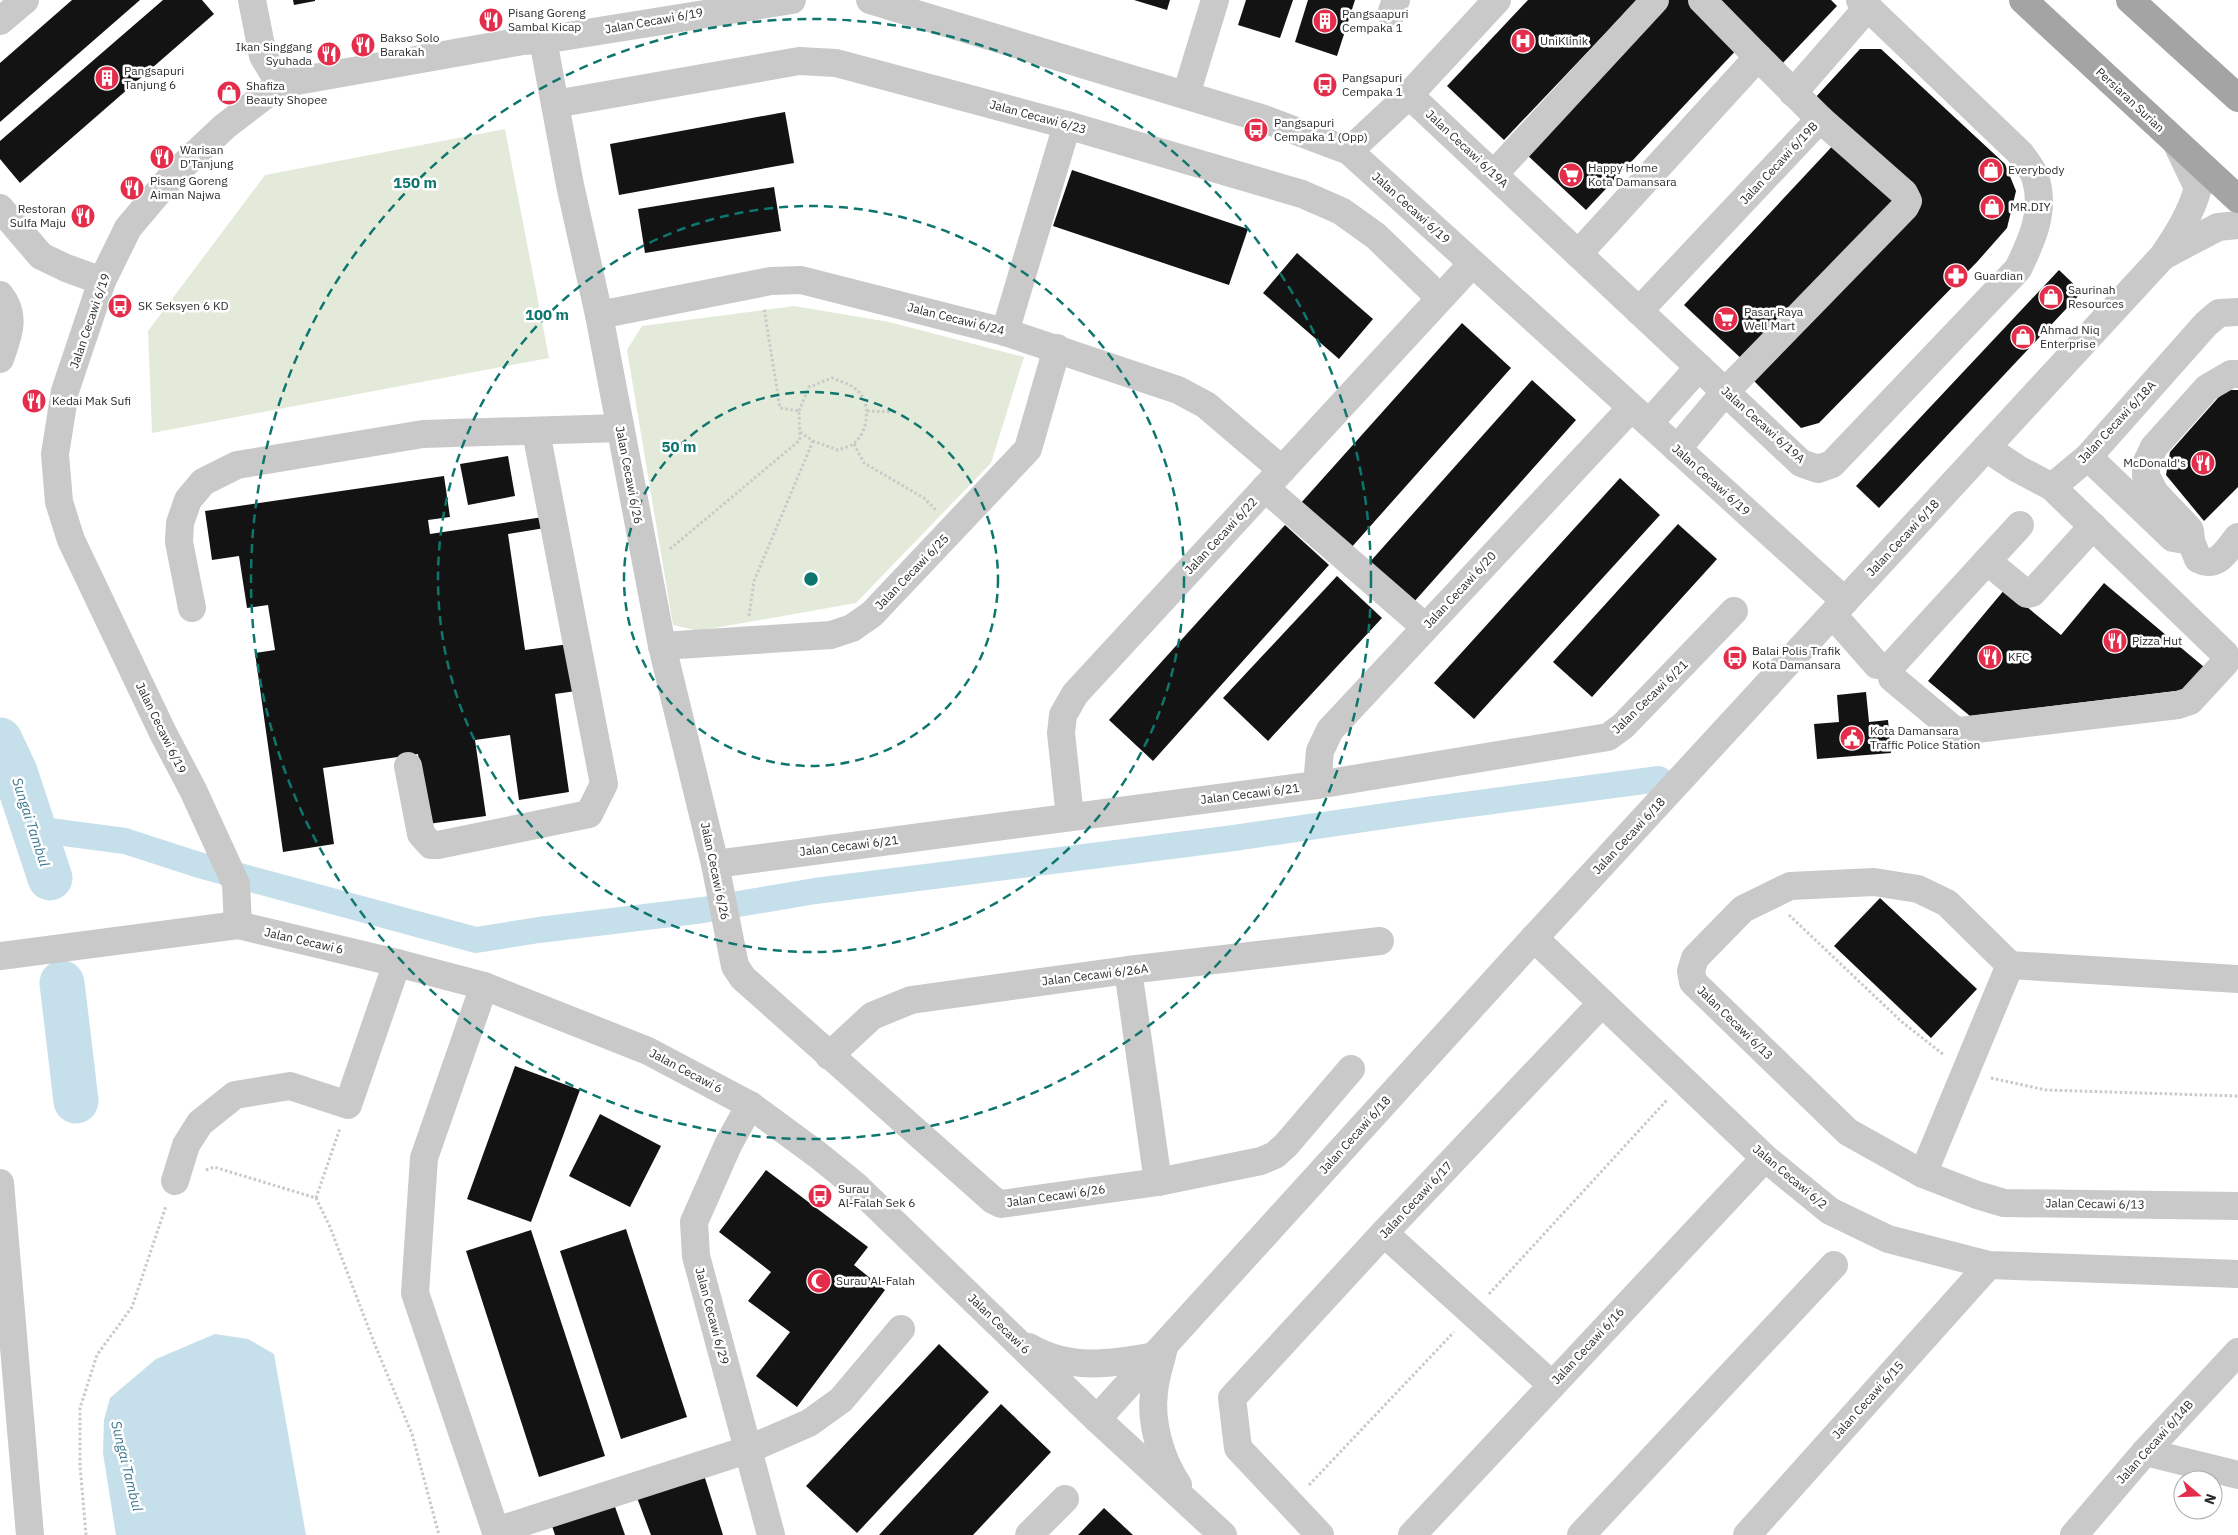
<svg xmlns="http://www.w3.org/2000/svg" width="2238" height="1535" viewBox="0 0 2238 1535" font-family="'IBM Plex Sans',sans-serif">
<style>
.green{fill:#e4eada}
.water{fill:#c5dfeb}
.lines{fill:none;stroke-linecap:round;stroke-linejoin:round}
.canal{stroke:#c5dfeb;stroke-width:26}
.river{stroke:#c5dfeb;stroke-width:45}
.building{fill:#131313}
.path{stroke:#c9c9c9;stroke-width:3;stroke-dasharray:2.5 2.5;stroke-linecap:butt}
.minor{stroke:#c9c9c9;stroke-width:28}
.major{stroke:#a4a4a4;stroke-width:28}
.ring{fill:none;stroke:#0f766e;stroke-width:2.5;stroke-dasharray:9 6}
.labels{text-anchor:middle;stroke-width:5;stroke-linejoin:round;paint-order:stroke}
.poi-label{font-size:12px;fill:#2c2c2c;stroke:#fff;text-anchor:start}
.street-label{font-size:12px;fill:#2c2c2c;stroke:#fff}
.water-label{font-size:14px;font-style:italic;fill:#3b758e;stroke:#fff}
.centre{fill:#0f766e;stroke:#fff;stroke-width:2.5}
.ring-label{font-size:15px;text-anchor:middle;font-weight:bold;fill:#0f766e;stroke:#fff;stroke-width:5;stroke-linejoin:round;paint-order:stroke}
</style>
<rect width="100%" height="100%" fill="#fff"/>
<g class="green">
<polygon points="505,129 549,358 152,433 148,331 265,175"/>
<polygon points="794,306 889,322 1024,357 991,463 856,603 698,631 673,625 627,350 642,326"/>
</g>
<polygon class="water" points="215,1334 248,1339 274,1354 306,1535 116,1535 103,1453 104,1420 110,1398 156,1359"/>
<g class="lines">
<polyline class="canal" points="34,829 125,841 199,865 476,940 539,930 703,910 815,891 1234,838 1426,810 1659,779"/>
<g class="river">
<polyline points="0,740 15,772 50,878"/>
<polyline points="62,983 76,1101"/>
</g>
</g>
<g class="building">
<polygon points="72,0 140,0 0,122 0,63"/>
<polygon points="163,0 202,0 214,14 20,183 0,159 0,141"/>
<polygon points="293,0 315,0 315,1 294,5"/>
<polygon points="1134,0 1170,0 1167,10"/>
<polygon points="1246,0 1293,0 1280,38 1238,25"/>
<polygon points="1308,0 1355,0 1337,56 1295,42"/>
<polygon points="1528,0 1637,0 1504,140 1447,86"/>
<polygon points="1668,0 1693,0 1741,45 1586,210 1525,153"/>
<polygon points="1711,0 1831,0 1837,6 1780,66"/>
<polygon points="1860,49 1881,49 1908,74 2005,164 2016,191 2007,228 1977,262 1819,423 1801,428 1750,377 1921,203 1814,99"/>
<polygon points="785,112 794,163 619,195 610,144"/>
<polygon points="1839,139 1900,196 1745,362 1684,305"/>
<polygon points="1072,170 1248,229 1229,285 1053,226"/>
<polygon points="774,187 781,231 645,253 638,209"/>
<polygon points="1297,253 1373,319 1339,359 1263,293"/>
<polygon points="2059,270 2082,292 1879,508 1856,486"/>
<polygon points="1462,323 1511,368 1350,549 1300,504"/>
<polygon points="1532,380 1576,420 1413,603 1369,563"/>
<polygon points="2225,390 2238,390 2238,487 2204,521 2166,475 2170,452"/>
<polygon points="508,456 515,496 468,505 460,464"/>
<polygon points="444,476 450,517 428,520 430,534 550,516 551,527 508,534 525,650 569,644 576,691 555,694 569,792 519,800 510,735 475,740 486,816 428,824 418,754 323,768 334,844 283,852 255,653 275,650 268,605 247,608 239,556 212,560 205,511"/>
<polygon points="1620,478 1660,515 1474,719 1434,683"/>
<polygon points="1678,524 1717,559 1592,697 1553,662"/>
<polygon points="1285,525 1329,565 1153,761 1109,720"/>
<polygon points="1337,576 1382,618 1268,741 1223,698"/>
<polygon points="2104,583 2204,667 2184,690 1970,716 1928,681 2005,589 2061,635"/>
<polygon points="1866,692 1869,722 1888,720 1891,753 1817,759 1814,724 1839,722 1837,695"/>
<polygon points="1880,898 1977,989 1931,1038 1834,946"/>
<polygon points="515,1066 580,1090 531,1222 467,1199"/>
<polygon points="600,1114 661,1146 630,1207 569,1176"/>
<polygon points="766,1170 868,1247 854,1265 885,1290 797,1407 756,1376 790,1332 748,1301 771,1272 719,1232"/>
<polygon points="626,1229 687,1417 621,1439 560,1251"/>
<polygon points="531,1230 605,1456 539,1477 466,1251"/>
<polygon points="939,1344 989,1392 857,1533 806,1486"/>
<polygon points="1001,1404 1051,1452 973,1535 879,1535"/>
<polygon points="704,1475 723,1535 651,1535 636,1495"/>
<polygon points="614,1504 625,1535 555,1535 552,1526"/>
<polygon points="1104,1508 1133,1535 1078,1535"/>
</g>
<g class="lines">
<g class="path">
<path d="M 799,411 L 809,387 L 832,378 C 843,382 856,386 862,396 C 871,410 866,435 853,444 C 849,447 842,448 838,450 L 813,441 L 800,432"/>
<polyline points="867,411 892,412"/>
<polyline points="854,444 864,463 924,498 936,510"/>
<polyline points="670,549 800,440 799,411 780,408 764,308"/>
<polyline points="749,616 754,581 813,441"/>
<polyline points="1789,915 1902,1022 1944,1055"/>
<polyline points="1991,1078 2046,1090 2238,1096"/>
<polyline points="206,1170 214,1167 316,1198 330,1227 375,1345 412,1434 439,1535"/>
<polyline points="316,1198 340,1128"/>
<polyline points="1489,1294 1667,1100"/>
<polyline points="1309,1485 1454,1332"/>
<polyline points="86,1535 80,1465 80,1408 97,1355 132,1307 166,1206"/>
</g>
<g class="minor">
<polyline points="252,0 263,56 280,84"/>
<polyline points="870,0 1264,119 1349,151 1845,601"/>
<polyline points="1702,0 1758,57"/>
<polyline points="1391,14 1396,0"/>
<polyline points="0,21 25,0"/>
<polyline points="543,40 570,185 599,315 662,646 715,864 735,966 743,978 993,1200 1001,1204 1158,1182 1261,1161 1275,1155 1286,1145 1351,1069"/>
<polyline points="1793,93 1868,7"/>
<polyline points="1186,95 1215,0"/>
<path d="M 1409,95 L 1801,463 L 1818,469 L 1832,464 L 2018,269 C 2032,240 2045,212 2036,180 C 2034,171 2026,161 2020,153 L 1860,0"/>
<polyline points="555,104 799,61 836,63 1067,125 1302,194 1341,211 1376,236 1440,298"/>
<polyline points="1349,151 1409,95 1497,0"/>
<polyline points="1494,174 1655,0"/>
<polyline points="0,208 41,256 66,268 102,281"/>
<polyline points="1578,254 1758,57 1820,119 1639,311"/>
<polyline points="2165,255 2218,227 2238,225"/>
<path d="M 0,295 C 17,316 8,336 0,359"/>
<polyline points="599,315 771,281 801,280 1005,332 1178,390 1206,405 1282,470"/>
<polyline points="1005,332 1067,125"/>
<polyline points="1649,423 1699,367"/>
<polyline points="1986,448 2018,469 2052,487 2088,457 2206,324 2219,313 2238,312"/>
<polyline points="1677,449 1725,392 1905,207 1908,201 1904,193 1820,119"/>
<path d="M 2088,457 L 2173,538 L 2191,541 L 2198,559 C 2218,569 2225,552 2238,537"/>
<polyline points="1265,488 1425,627"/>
<polyline points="2191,541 2190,530 2155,493 2146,476 2146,464 2154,447 2207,388 2231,374 2238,374"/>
<polyline points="1987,561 2027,594 2032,593 2093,526"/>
<polyline points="192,608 179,542 180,523 188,500 203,482 237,465 423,434 620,428"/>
<polyline points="1833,615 1877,665 1890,667"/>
<polyline points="662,646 831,635 852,628 872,614 1028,449 1057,348"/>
<polyline points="1890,667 1892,678 1952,728 1960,731 2178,705 2190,701 2225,663 2225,654 2052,487"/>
<polyline points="1890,667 2020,525"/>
<polyline points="408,766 421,834 431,845 438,845 589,814 604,784 536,432"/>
<polyline points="1317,785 1320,751 1330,730 1631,408"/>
<polyline points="1070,817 1061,733 1063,715 1075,694 1472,264"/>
<polyline points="715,864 1317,785 1608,737 1623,726 1734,611"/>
<polyline points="238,925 236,884 193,790 163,733 71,540 59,502 55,454 65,391 102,281 128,228 172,176 224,127 280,84 523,41 543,40 792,0"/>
<polyline points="1534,938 1765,1158 1830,1211 1888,1239 1989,1265 2238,1274"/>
<polyline points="0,956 238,925 397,963 484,986 648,1051 750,1105 818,1155 855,1185 1097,1419 1223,1535"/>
<polyline points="1128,970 1158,1182"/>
<polyline points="2238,979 2010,965 1947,903 1918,889 1874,882 1790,886 1743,909 1695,958 1691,971 1693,982 1848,1132 1923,1174 1977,1195 2004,1203 2238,1206"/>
<polyline points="484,986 424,1158 415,1293 497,1535"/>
<polyline points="829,1056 872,1016 911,1000 1128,970 1380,941"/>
<polyline points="750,1105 728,1145 694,1222 696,1256 771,1535"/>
<polyline points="1923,1174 2010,965"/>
<polyline points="175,1181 186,1145 200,1123 235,1095 290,1086 348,1105 397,963"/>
<polyline points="0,1183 30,1535"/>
<polyline points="1384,1233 1552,1385"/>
<path d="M 1029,1347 C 1070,1371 1111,1364 1155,1356"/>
<path d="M 1164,1347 C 1161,1362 1155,1377 1154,1392 C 1150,1423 1161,1460 1178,1485"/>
<path d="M 1097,1419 L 1534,938 L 2163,256 C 2178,234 2191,213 2198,188 L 2176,142"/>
<polyline points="2145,1452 2238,1475"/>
<polyline points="496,1531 747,1450 809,1423 841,1400 901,1329"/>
<polyline points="1029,1535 1065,1499"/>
<polyline points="1320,1535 1238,1448 1232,1398 1384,1233 1602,1003"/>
<polyline points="1412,1535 1765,1158"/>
<polyline points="1581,1535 1834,1265"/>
<polyline points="1747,1535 1989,1265"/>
<polyline points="2074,1535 2145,1452 2238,1352"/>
</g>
<g class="major">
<polyline points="2023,0 2238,199"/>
<polyline points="2130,0 2238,98"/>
</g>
</g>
<g class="ring">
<circle cx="811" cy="579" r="187"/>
<circle cx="811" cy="579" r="373"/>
<circle cx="811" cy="579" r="560"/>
</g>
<defs>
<symbol id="restaurant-disc" viewBox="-11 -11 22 22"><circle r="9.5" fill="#e42d4a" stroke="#fff"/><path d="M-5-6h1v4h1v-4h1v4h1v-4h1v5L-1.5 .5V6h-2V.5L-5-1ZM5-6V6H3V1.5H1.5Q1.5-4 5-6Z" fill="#fff"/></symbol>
<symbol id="building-disc" viewBox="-11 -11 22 22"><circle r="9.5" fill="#e42d4a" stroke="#fff"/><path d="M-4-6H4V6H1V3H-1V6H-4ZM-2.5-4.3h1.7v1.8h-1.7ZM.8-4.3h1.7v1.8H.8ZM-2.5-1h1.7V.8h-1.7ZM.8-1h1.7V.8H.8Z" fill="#fff"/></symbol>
<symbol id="hospital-disc" viewBox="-11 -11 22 22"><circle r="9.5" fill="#e42d4a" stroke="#fff"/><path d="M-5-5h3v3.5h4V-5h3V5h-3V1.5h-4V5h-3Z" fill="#fff"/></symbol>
<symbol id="bus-disc" viewBox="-11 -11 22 22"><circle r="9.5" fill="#e42d4a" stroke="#fff"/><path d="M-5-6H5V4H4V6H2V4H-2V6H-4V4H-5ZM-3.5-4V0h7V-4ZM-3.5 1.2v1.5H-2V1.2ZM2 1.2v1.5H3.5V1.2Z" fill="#fff"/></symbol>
<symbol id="shop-disc" viewBox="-11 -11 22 22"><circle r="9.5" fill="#e42d4a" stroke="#fff"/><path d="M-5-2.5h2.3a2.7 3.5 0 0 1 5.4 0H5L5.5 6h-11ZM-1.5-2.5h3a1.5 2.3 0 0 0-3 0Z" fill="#fff"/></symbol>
<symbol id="supermarket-disc" viewBox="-11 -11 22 22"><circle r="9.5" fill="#e42d4a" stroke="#fff"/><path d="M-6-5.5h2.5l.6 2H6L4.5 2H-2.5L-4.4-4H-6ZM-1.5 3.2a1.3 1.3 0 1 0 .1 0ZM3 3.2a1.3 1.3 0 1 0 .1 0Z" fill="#fff"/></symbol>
<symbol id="pharmacy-disc" viewBox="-11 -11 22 22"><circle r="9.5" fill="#e42d4a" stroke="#fff"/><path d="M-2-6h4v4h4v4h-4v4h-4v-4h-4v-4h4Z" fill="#fff"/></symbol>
<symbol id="civic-disc" viewBox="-11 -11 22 22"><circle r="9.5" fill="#e42d4a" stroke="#fff"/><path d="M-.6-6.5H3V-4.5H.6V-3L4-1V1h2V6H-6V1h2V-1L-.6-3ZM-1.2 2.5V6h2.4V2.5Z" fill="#fff"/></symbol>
<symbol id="mosque-disc" viewBox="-11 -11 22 22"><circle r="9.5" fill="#e42d4a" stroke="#fff"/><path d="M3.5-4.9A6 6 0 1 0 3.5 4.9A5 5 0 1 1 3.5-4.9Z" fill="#fff"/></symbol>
</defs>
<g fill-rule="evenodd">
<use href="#restaurant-disc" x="477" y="6" width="28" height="28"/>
<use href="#building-disc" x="1311" y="7" width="28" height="28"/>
<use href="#hospital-disc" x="1509" y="27" width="28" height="28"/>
<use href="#restaurant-disc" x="349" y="31" width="28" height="28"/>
<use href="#restaurant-disc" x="315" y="40" width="28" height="28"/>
<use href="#building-disc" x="93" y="64" width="28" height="28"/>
<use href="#bus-disc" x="1311" y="71" width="28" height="28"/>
<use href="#shop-disc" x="215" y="79" width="28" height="28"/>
<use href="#bus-disc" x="1242" y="116" width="28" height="28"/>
<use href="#restaurant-disc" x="148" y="143" width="28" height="28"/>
<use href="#shop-disc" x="1977" y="156" width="28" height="28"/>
<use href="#supermarket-disc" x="1557" y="161" width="28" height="28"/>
<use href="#restaurant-disc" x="118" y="174" width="28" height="28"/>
<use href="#shop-disc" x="1978" y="193" width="28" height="28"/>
<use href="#restaurant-disc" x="69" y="202" width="28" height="28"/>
<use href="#pharmacy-disc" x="1942" y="262" width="28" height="28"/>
<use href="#shop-disc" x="2037" y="283" width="28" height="28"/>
<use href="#bus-disc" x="106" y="292" width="28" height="28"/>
<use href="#supermarket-disc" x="1712" y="305" width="28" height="28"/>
<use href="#shop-disc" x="2009" y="323" width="28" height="28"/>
<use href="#restaurant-disc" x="20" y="387" width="28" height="28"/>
<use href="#restaurant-disc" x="2189" y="449" width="28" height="28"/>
<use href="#restaurant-disc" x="2101" y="627" width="28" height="28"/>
<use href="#restaurant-disc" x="1976" y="643" width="28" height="28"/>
<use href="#bus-disc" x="1721" y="644" width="28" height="28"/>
<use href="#civic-disc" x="1838" y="724" width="28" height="28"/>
<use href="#bus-disc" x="806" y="1182" width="28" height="28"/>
<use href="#mosque-disc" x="805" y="1267" width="28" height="28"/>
</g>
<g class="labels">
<g class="poi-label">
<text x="508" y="17">Pisang Goreng<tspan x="508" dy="14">Sambal Kicap</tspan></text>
<text x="1342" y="18">Pangsaapuri<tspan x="1342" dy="14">Cempaka 1</tspan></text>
<text x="380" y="42">Bakso Solo<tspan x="380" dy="14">Barakah</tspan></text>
<text x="1540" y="45">UniKlinik</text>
<text x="312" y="51" text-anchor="end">Ikan Singgang<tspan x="312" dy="14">Syuhada</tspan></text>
<text x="124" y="75">Pangsapuri<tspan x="124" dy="14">Tanjung 6</tspan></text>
<text x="1342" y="82">Pangsapuri<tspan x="1342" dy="14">Cempaka 1</tspan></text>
<text x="246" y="90">Shafiza<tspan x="246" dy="14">Beauty Shopee</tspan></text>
<text x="1274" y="127">Pangsapuri<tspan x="1274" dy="14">Cempaka 1 (Opp)</tspan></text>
<text x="180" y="154">Warisan<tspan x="180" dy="14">D'Tanjung</tspan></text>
<text x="1588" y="172">Happy Home<tspan x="1588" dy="14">Kota Damansara</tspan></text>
<text x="2008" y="174">Everybody</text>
<text x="150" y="185">Pisang Goreng<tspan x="150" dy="14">Aiman Najwa</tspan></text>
<text x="2010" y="211">MR.DIY</text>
<text x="66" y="213" text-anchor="end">Restoran<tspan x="66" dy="14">Sulfa Maju</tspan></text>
<text x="1974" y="280">Guardian</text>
<text x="2068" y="294">Saurinah<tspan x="2068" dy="14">Resources</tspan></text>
<text x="138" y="310">SK Seksyen 6 KD</text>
<text x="1744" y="316">Pasar Raya<tspan x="1744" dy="14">Well Mart</tspan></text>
<text x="2040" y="334">Ahmad Niq<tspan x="2040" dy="14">Enterprise</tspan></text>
<text x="52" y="405">Kedai Mak Sufi</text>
<text x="2186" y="467" text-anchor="end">McDonald's</text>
<text x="2132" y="645">Pizza Hut</text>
<text x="1752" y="655">Balai Polis Trafik<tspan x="1752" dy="14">Kota Damansara</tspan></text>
<text x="2008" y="661">KFC</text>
<text x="1870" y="735">Kota Damansara<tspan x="1870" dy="14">Traffic Police Station</tspan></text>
<text x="838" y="1193">Surau<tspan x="838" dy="14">Al-Falah Sek 6</tspan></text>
<text x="836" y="1285">Surau Al-Falah</text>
</g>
<g class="street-label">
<text transform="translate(654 21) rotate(-10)" y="4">Jalan Cecawi 6/19</text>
<text transform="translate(2130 100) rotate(43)" y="4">Persiaran Surian</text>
<text transform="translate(1038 117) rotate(15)" y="4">Jalan Cecawi 6/23</text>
<text transform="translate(1467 149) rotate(43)" y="4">Jalan Cecawi 6/19A</text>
<text transform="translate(1779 163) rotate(-47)" y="4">Jalan Cecawi 6/19B</text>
<text transform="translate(1411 208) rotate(42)" y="4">Jalan Cecawi 6/19</text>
<text transform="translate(956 319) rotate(14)" y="4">Jalan Cecawi 6/24</text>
<text transform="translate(90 321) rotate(-71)" y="4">Jalan Cecawi 6/19</text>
<text transform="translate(2117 422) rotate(-47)" y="4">Jalan Cecawi 6/18A</text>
<text transform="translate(1763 425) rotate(42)" y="4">Jalan Cecawi 6/19A</text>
<text transform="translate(629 475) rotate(79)" y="4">Jalan Cecawi 6/26</text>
<text transform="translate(1711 480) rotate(42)" y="4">Jalan Cecawi 6/19</text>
<text transform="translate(1221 536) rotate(-47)" y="4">Jalan Cecawi 6/22</text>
<text transform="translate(1903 538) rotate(-47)" y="4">Jalan Cecawi 6/18</text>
<text transform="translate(912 572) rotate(-46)" y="4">Jalan Cecawi 6/25</text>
<text transform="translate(1460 590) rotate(-47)" y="4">Jalan Cecawi 6/20</text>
<text transform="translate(1650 697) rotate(-44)" y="4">Jalan Cecawi 6/21</text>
<text transform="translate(161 728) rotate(64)" y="4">Jalan Cecawi 6/19</text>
<text transform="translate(1250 794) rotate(-7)" y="4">Jalan Cecawi 6/21</text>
<text transform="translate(1629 836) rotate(-47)" y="4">Jalan Cecawi 6/18</text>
<text transform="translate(849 846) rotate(-7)" y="4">Jalan Cecawi 6/21</text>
<text transform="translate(715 871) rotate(78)" y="4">Jalan Cecawi 6/26</text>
<text transform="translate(304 941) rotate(13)" y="4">Jalan Cecawi 6</text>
<text transform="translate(1095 975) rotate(-7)" y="4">Jalan Cecawi 6/26A</text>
<text transform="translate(1735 1023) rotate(44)" y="4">Jalan Cecawi 6/13</text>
<text transform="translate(686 1071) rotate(28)" y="4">Jalan Cecawi 6</text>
<text transform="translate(1355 1135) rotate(-48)" y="4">Jalan Cecawi 6/18</text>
<text transform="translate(1790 1177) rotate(40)" y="4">Jalan Cecawi 6/2</text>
<text transform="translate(1056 1196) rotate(-8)" y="4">Jalan Cecawi 6/26</text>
<text transform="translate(1416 1200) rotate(-47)" y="4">Jalan Cecawi 6/17</text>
<text transform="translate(2095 1204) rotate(1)" y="4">Jalan Cecawi 6/13</text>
<text transform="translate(712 1316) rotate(75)" y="4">Jalan Cecawi 6/29</text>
<text transform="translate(999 1324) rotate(44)" y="4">Jalan Cecawi 6</text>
<text transform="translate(1588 1346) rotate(-47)" y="4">Jalan Cecawi 6/16</text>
<text transform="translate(1868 1400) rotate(-48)" y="4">Jalan Cecawi 6/15</text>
<text transform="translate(2155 1442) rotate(-48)" y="4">Jalan Cecawi 6/14B</text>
</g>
<g class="water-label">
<text transform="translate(31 822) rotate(72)" y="5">Sungai Tambul</text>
<text transform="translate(127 1466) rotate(76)" y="5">Sungai Tambul</text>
</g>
</g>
<circle cx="811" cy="579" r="8" class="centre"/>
<g class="ring-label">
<text x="415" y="188">150 m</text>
<text x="547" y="320">100 m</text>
<text x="679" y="452">50 m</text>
</g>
<g transform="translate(2198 1495) rotate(109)"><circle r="24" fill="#ffffff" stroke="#ababab"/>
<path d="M0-4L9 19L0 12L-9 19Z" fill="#e42d4a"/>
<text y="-8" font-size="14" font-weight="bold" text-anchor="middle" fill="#2c2c2c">N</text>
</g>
</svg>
